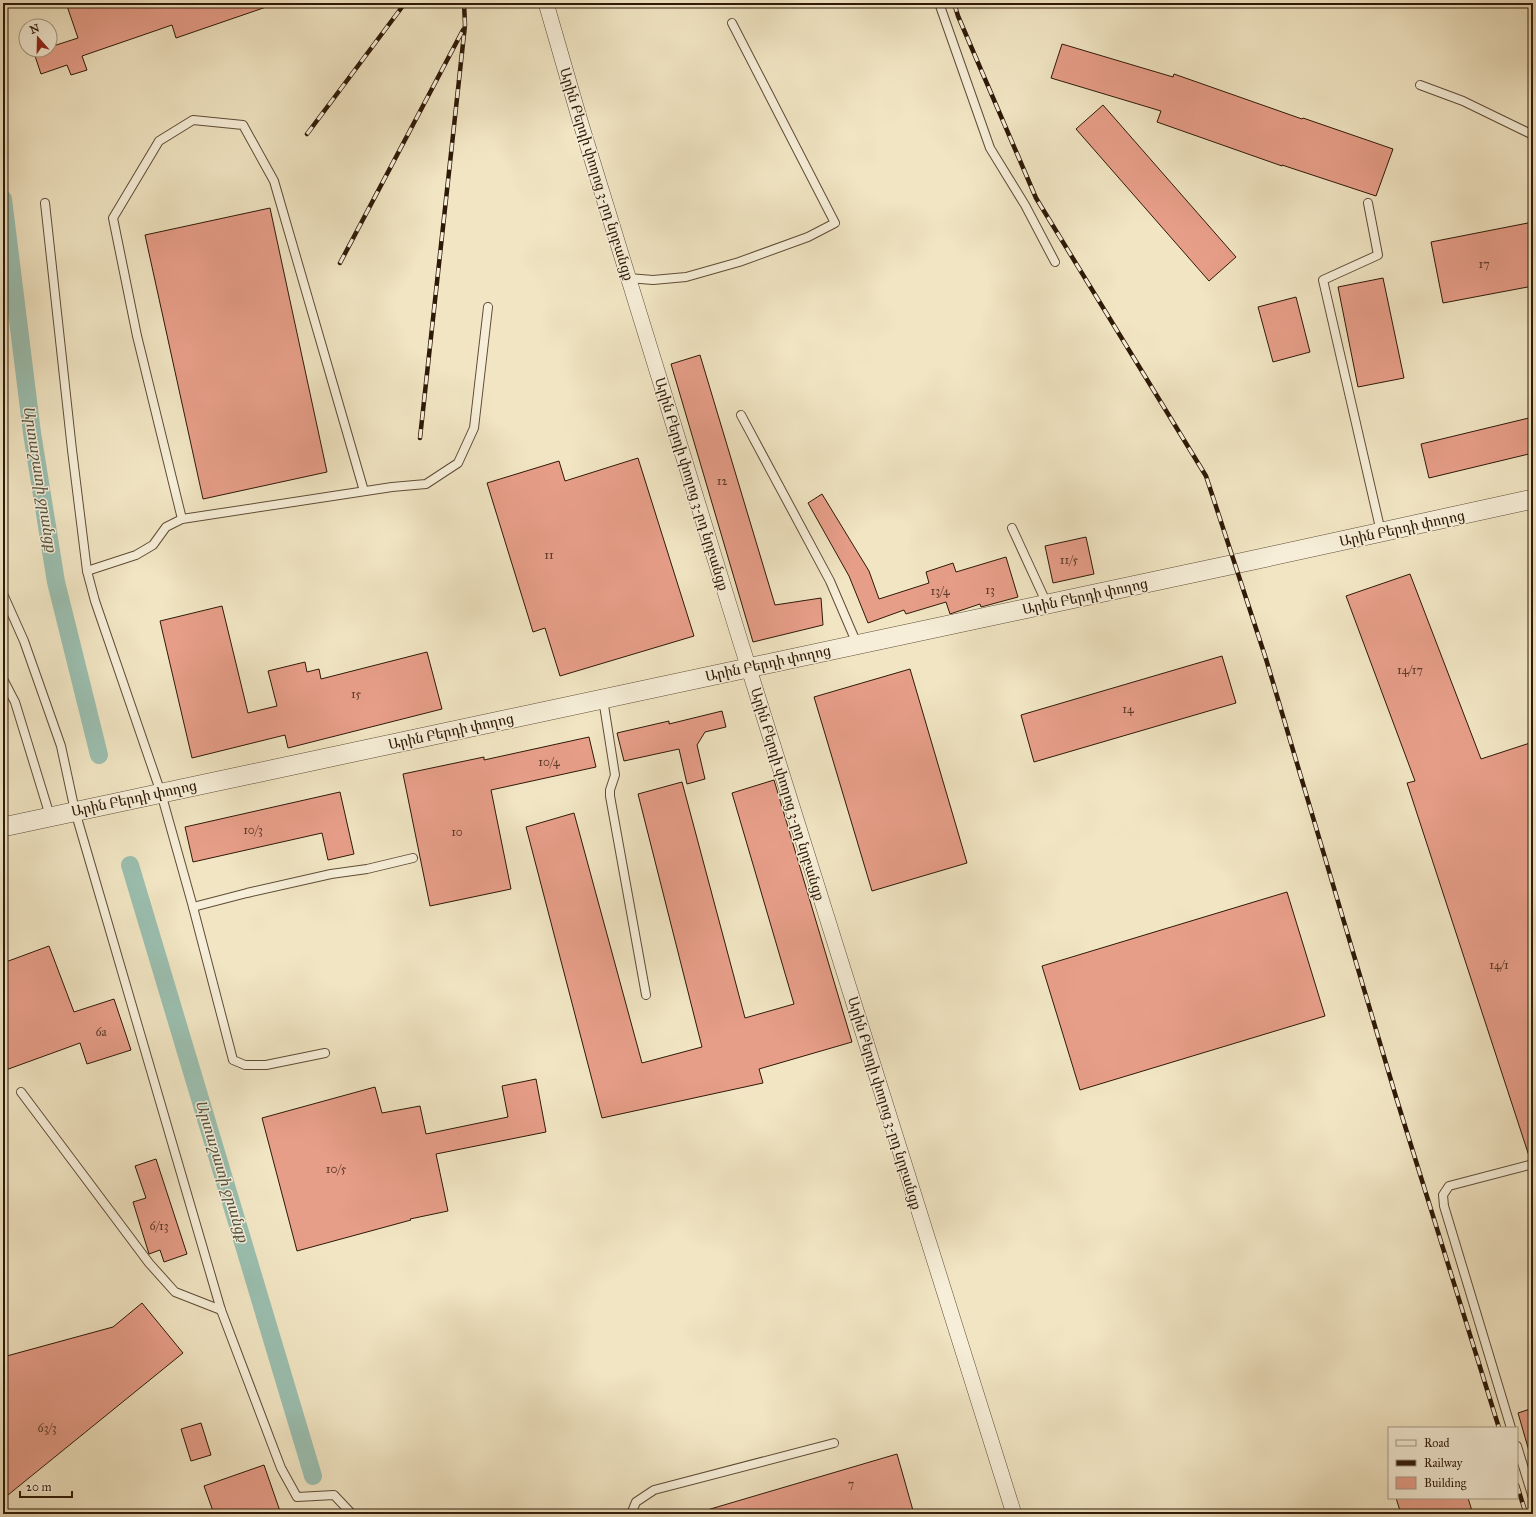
<svg xmlns="http://www.w3.org/2000/svg" width="1536" height="1517" viewBox="0 0 1536 1517" font-family="'IM FELL Great Primer','Noto Serif Armenian',serif">
<style>
.lines{fill:none;stroke-linecap:round;stroke-linejoin:round}
.canal{stroke:#9bbfb0;stroke-width:18}
.building{fill:#e79e89;stroke:#2e1907}
.service-casing{stroke:#5f4c36;stroke-width:10}
.minor-casing{stroke:#5f4c36;stroke-width:16}
.tertiary-casing{stroke:#5f4c36;stroke-width:20}
.service{stroke:#f6eed8;stroke-width:8}
.minor{stroke:#f6eed8;stroke-width:15}
.tertiary{stroke:#f6eed8;stroke-width:19}
.rail-casing{stroke:#2e1907;stroke-width:4.5}
.rail{stroke:#f6eed8;stroke-width:3;stroke-dasharray:9;stroke-linecap:butt}
.labels{text-anchor:middle;stroke-width:3;stroke-linejoin:round;paint-order:stroke}
.number-label{font-size:12px;fill:#5c3a28}
.street-label{font-size:14px;fill:#2e1907;stroke:#f6eed8}
.water-label{font-size:15px;font-style:italic;fill:#545342;stroke:#f6eed8}
</style>
<rect width="100%" height="100%" fill="#f1e5c3"/>
<filter id="stains"><feTurbulence type="fractalNoise" baseFrequency=".005" numOctaves="4"/><feColorMatrix values="0 0 0 0 .2 0 0 0 0 .09 0 0 0 0 .02 0 0 0 .5 -.17"/></filter>
<radialGradient id="worn" r=".72"><stop offset=".6" stop-color="#630" stop-opacity="0"/><stop offset="1" stop-color="#630" stop-opacity=".3"/></radialGradient>
<g class="lines">
<g class="canal">
<polyline points="3,199 32,433 56,582 99,755"/>
<polyline points="130,865 313,1476"/>
</g>
</g>
<g class="building">
<polygon points="66,3 272,3 272,5 176,38 172,25 82,56 87,70 71,75 67,65 41,74 34,53 41,50 50,50 50,47 78,38"/>
<polygon points="1062,44 1173,77 1174,74 1302,119 1303,118 1393,149 1376,196 1282,165 1282,166 1157,122 1161,111 1051,78"/>
<polygon points="1103,105 1236,257 1209,281 1076,129"/>
<polygon points="270,208 327,472 203,499 145,235"/>
<polygon points="1533,222 1533,286 1443,303 1431,242"/>
<polygon points="1383,278 1404,378 1358,387 1338,287"/>
<polygon points="1296,297 1310,352 1273,362 1258,307"/>
<polygon points="700,355 775,605 821,598 823,625 753,642 671,364"/>
<polygon points="1533,417 1533,453 1429,478 1421,444"/>
<polygon points="638,458 694,636 560,676 545,628 533,632 487,483 559,461 565,481"/>
<polygon points="822,494 869,571 879,599 929,583 926,572 953,563 956,572 1006,557 1018,597 981,607 980,604 950,614 946,602 906,614 904,610 868,623 849,576 808,503"/>
<polygon points="1086,537 1094,574 1053,583 1045,546"/>
<polygon points="1410,574 1481,759 1533,742 1533,1159 1530,1159 1407,783 1415,781 1346,596"/>
<polygon points="222,606 248,713 277,706 268,671 305,662 307,672 319,669 321,679 427,652 442,709 288,748 285,735 192,758 160,621"/>
<polygon points="1222,656 1236,703 1034,762 1021,715"/>
<polygon points="910,669 967,863 872,891 814,697"/>
<polygon points="722,711 726,727 705,732 697,745 705,779 687,784 679,749 624,761 617,733 669,721 669,724"/>
<polygon points="589,737 596,767 491,790 511,889 430,906 403,774 484,757 484,760"/>
<polygon points="774,780 852,1042 759,1069 763,1083 602,1118 526,827 574,813 642,1063 702,1047 638,794 682,782 745,1018 794,1004 732,793"/>
<polygon points="340,792 354,854 328,860 322,833 193,862 185,827"/>
<polygon points="1287,892 1325,1016 1080,1090 1042,966"/>
<polygon points="49,946 74,1012 114,999 131,1050 87,1064 80,1043 3,1071 3,963"/>
<polygon points="536,1079 546,1132 436,1154 448,1211 410,1219 411,1220 297,1251 262,1118 375,1087 382,1113 420,1106 426,1134 508,1117 502,1086"/>
<polygon points="156,1159 187,1254 164,1262 160,1250 149,1254 133,1202 146,1198 135,1166"/>
<polygon points="142,1303 183,1353 3,1499 3,1357 113,1327"/>
<polygon points="1533,1408 1533,1451 1529,1451 1518,1413"/>
<polygon points="201,1423 211,1455 191,1461 181,1429"/>
<polygon points="897,1454 914,1514 707,1514 707,1510"/>
<polygon points="264,1465 281,1514 214,1514 204,1486"/>
<polygon points="1396,1498 1468,1498 1473,1514 1401,1514"/>
</g>
<g class="lines">
<defs>
<g id="service">
<polyline points="939,3 990,148 1025,205 1055,262"/>
<polyline points="1420,85 1463,101 1533,135"/>
<polyline points="45,203 72,450 87,571 95,601 161,793 193,907 233,1060 245,1065 266,1065 325,1053"/>
<polyline points="1368,203 1378,255 1323,280 1381,532"/>
<polyline points="628,278 653,280 686,277 739,262 808,237 835,223 732,23"/>
<polyline points="741,415 830,581 857,644"/>
<polyline points="182,519 137,336 113,218 159,141 193,120 243,125 274,181 364,491"/>
<polyline points="1012,528 1047,604"/>
<polyline points="87,571 136,555 153,545 166,527 182,519 392,487 426,484 458,463 474,428 488,307"/>
<polyline points="3,594 24,641 61,746 75,811 221,1310 281,1468 297,1497 334,1495 352,1514"/>
<polyline points="3,679 15,702 50,816"/>
<polyline points="603,699 615,775 610,790 610,796 646,995"/>
<polyline points="193,907 247,893 331,874 367,869 413,858"/>
<polyline points="21,1092 149,1263 175,1292 221,1310"/>
<polyline points="1511,1428 1444,1206 1443,1195 1449,1186 1533,1164"/>
<polyline points="1517,1446 1533,1498"/>
<polyline points="631,1514 636,1502 654,1490 834,1443"/>
</g>
<polyline id="minor" points="546,3 581,124 739,637 1014,1514"/>
<polyline id="tertiary" points="3,827 1235,564 1533,499"/>
</defs>
<use href="#service" class="service-casing"/>
<use href="#minor" class="minor-casing"/>
<use href="#tertiary" class="tertiary-casing"/>
<use href="#service" class="service"/>
<use href="#minor" class="minor"/>
<use href="#tertiary" class="tertiary"/>
<defs>
<g id="rail">
<polyline points="954,3 958,16 1036,198 1206,476 1266,659 1396,1097 1499,1428"/>
<polyline points="307,134 405,3"/>
<polyline points="340,263 463,30"/>
<polyline points="420,438 465,25 464,3"/>
<polyline points="1517,1485 1526,1514"/>
</g>
</defs>
<use href="#rail" class="rail-casing"/>
<use href="#rail" class="rail"/>
</g>
<g class="labels">
<g class="number-label">
<text x="1484" y="268">17</text>
<text x="722" y="485">12</text>
<text x="549" y="559">11</text>
<text x="1069" y="564">11/5</text>
<text x="990" y="594">13</text>
<text x="940" y="595">13/4</text>
<text x="1410" y="674">14/17</text>
<text x="356" y="698">15</text>
<text x="1128" y="713">14</text>
<text x="549" y="766">10/4</text>
<text x="253" y="834">10/3</text>
<text x="457" y="836">10</text>
<text x="1499" y="969">14/1</text>
<text x="101" y="1036">6a</text>
<text x="336" y="1173">10/5</text>
<text x="159" y="1230">6/13</text>
<text x="47" y="1432">63/3</text>
<text x="851" y="1488">7</text>
</g>
<g class="street-label">
<text transform="translate(597 174) rotate(73)" y="5">Արին Բերդի փողոց 3-րդ նրբանցք</text>
<text transform="translate(692 484) rotate(73)" y="5">Արին Բերդի փողոց 3-րդ նրբանցք</text>
<text transform="translate(1402 528) rotate(-12)" y="5">Արին Բերդի փողոց</text>
<text transform="translate(1085 596) rotate(-12)" y="5">Արին Բերդի փողոց</text>
<text transform="translate(768 663) rotate(-12)" y="5">Արին Բերդի փողոց</text>
<text transform="translate(451 731) rotate(-12)" y="5">Արին Բերդի փողոց</text>
<text transform="translate(788 794) rotate(73)" y="5">Արին Բերդի փողոց 3-րդ նրբանցք</text>
<text transform="translate(134 798) rotate(-12)" y="5">Արին Բերդի փողոց</text>
<text transform="translate(885 1103) rotate(73)" y="5">Արին Բերդի փողոց 3-րդ նրբանցք</text>
</g>
<g class="water-label">
<text transform="translate(40 479) rotate(81)" y="5">Արտաշատի ջրանցք</text>
<text transform="translate(222 1171) rotate(73)" y="5">Արտաշատի ջրանցք</text>
</g>
</g>
<rect width="1536" height="1517" fill="none" stroke="#f1e5c3" stroke-width="16"/>
<rect x="4" y="4" width="1528" height="1509" fill="none" stroke="#2e1907" stroke-width="2"/>
<rect x="8" y="8" width="1520" height="1501" fill="none" stroke="#2e1907"/>
<rect x="1388" y="1427" width="130" height="72" fill="#f6eed8" stroke="#a69984"/>
<rect x="1396" y="1440" width="20" height="6" fill="#f6eed8" stroke="#a69984"/>
<text x="1424" y="1447" font-size="12" fill="#2e1907">Road</text>
<rect x="1396" y="1460" width="20" height="6" fill="#2e1907" stroke="#a69984"/>
<text x="1424" y="1467" font-size="12" fill="#2e1907">Railway</text>
<rect x="1396" y="1477" width="20" height="12" fill="#e79e89" stroke="#a69984"/>
<text x="1424" y="1487" font-size="12" fill="#2e1907">Building</text>
<g transform="translate(38 38) rotate(340)"><circle r="19" fill="#f6eed8" stroke="#a69984"/>
<path d="M0-3L7 15L0 10L-7 15Z" fill="#8f2418"/>
<text y="-6" font-size="11" font-weight="bold" text-anchor="middle" fill="#2e1907">N</text>
</g>
<path d="M20 1491v6h52v-6" fill="none" stroke="#2e1907" stroke-width="2"/>
<text x="26" y="1491" font-size="12" fill="#2e1907" stroke="#f6eed8" stroke-width="3" paint-order="stroke">20 m</text>
<rect width="100%" height="100%" filter="url(#stains)"/>
<rect width="100%" height="100%" fill="url(#worn)"/>
</svg>
